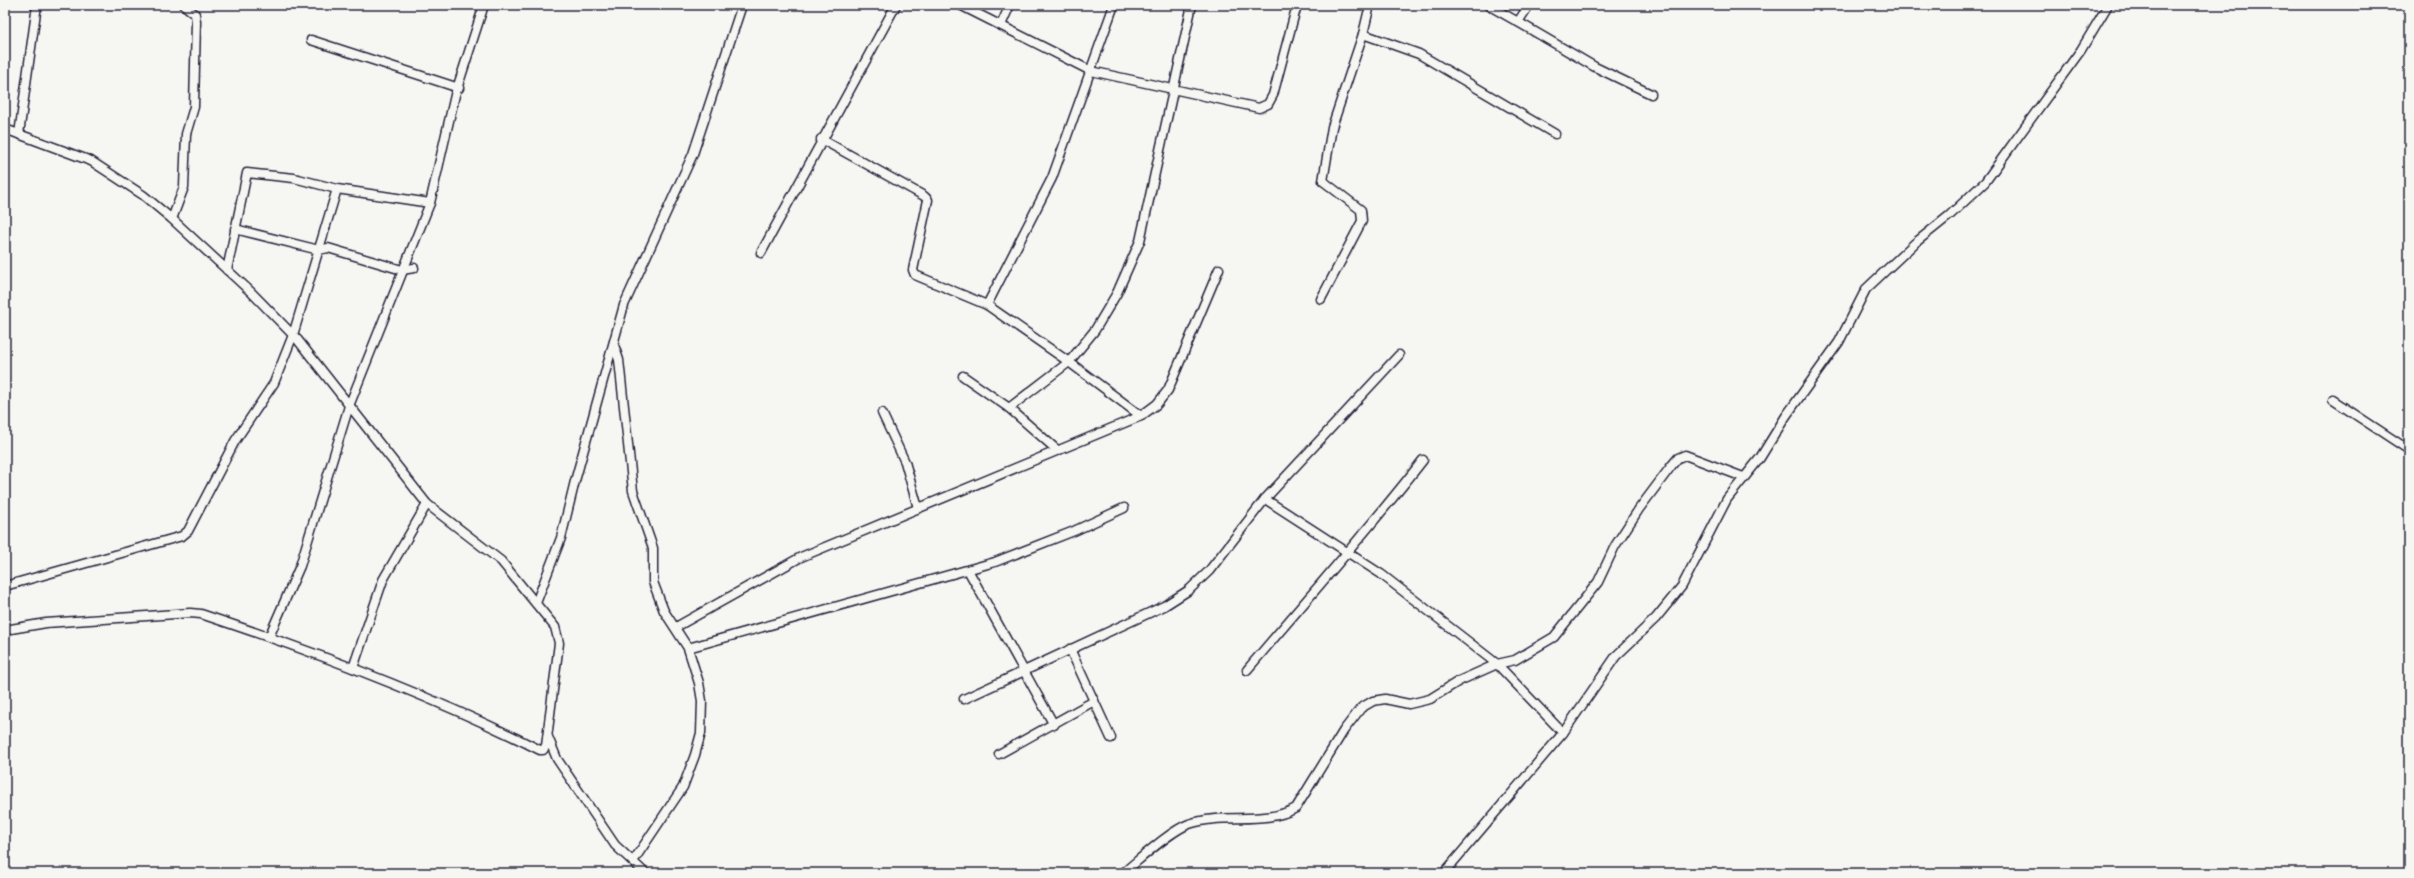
<svg xmlns="http://www.w3.org/2000/svg" width="2414" height="878" viewBox="0 0 2414 878" font-family="Pangolin,sans-serif">
<style>
.lines{fill:none;stroke-linecap:round;stroke-linejoin:round}
.minor-casing{stroke:#22223b;stroke-width:11}
.minor{stroke:#f6f6f2;stroke-width:8}
</style>
<rect width="100%" height="100%" fill="#f6f6f2"/>
<filter id="ink" filterUnits="userSpaceOnUse"><feTurbulence type="fractalNoise" baseFrequency=".025" numOctaves="2"/><feDisplacementMap in="SourceGraphic" scale="8" xChannelSelector="R" yChannelSelector="G"/><feConvolveMatrix kernelMatrix="1 2 1 2 8 2 1 2 1" color-interpolation-filters="sRGB"/></filter>
<g filter="url(#ink)">
<g class="lines">
<defs>
<g id="minor">
<polyline points="960,5 1091,71 1259,108 1268,104 1273,95 1297,5"/>
<polyline points="1370,5 1363,34 1419,54 1555,134"/>
<polyline points="1488,5 1518,22"/>
<polyline points="1529,5 1518,22 1595,67 1651,94"/>
<polyline points="1001,25 1010,5"/>
<polyline points="311,40 459,88"/>
<path d="M 5,129 L 91,161 L 143,195 L 172,219 L 251,292 L 297,339 L 427,504 L 501,561 L 555,627 L 559,643 L 546,746 L 543,750 L 540,750 C 431,695 316,652 201,614 L 190,613 L 46,623 L 5,630"/>
<polyline points="19,134 37,5"/>
<polyline points="821,139 924,196 928,200 913,270 915,275 987,305 1069,362 1141,416"/>
<polyline points="172,219 184,187 186,134 194,107 196,22 195,14 184,5"/>
<polyline points="235,229 319,250 328,248 402,270 414,268"/>
<polyline points="761,253 896,5"/>
<polyline points="227,270 247,173 294,178 337,189 430,203"/>
<polyline points="1321,299 1362,221 1361,210 1323,181 1332,127 1363,34"/>
<polyline points="987,305 1052,178 1114,5"/>
<polyline points="614,345 619,360 633,491 653,548 653,582 664,611 688,648 699,683 702,701 701,733 695,755 683,787 634,860"/>
<polyline points="963,376 1009,408 1057,450"/>
<polyline points="2333,400 2409,450"/>
<polyline points="1009,408 1069,362 1095,330 1117,293 1140,241 1192,5"/>
<polyline points="882,413 905,462 918,508"/>
<polyline points="1265,499 1381,574 1497,664 1563,733"/>
<polyline points="968,570 1054,725"/>
<polyline points="5,586 182,536 188,531 235,441 274,383 293,335 337,189"/>
<polyline points="536,603 561,538 575,481 624,305 693,154 742,5"/>
<polyline points="676,627 801,557 1141,416 1157,404 1168,390 1219,269"/>
<polyline points="269,637 300,566 349,406 430,203 455,95 484,5"/>
<polyline points="688,648 995,562 1074,531 1124,508"/>
<polyline points="1070,649 1111,738"/>
<polyline points="353,668 383,580 427,504"/>
<path d="M 1247,670 C 1306,600 1367,532 1423,460"/>
<polyline points="964,699 1164,606 1189,590 1209,571 1265,499 1399,355"/>
<polyline points="548,737 557,759 615,845 645,873"/>
<polyline points="999,754 1094,701"/>
<path d="M 1123,873 C 1139,860 1170,831 1189,824 C 1224,812 1264,826 1296,808 L 1344,730 L 1361,708 L 1373,701 L 1385,699 L 1409,704 L 1430,699 L 1459,681 L 1497,664 L 1515,660 L 1554,637 L 1598,582 L 1615,546 L 1639,509 L 1672,465 L 1678,458 L 1685,455 L 1743,477"/>
<polyline points="1444,873 1563,733 1616,656 1656,618 1682,586 1727,499 1760,458 1786,416 1839,342 1866,289 1915,243 1950,215 1985,182 2081,50 2108,5"/>
</g>
</defs>
<use href="#minor" class="minor-casing"/>
<use href="#minor" class="minor"/>
</g>
</g>
<rect width="2414" height="878" fill="none" stroke="#f6f6f2" stroke-width="20"/>
<rect x="10" y="10" width="2394" height="858" fill="none" stroke="#22223b" stroke-width="1.5" filter="url(#ink)"/>
</svg>
